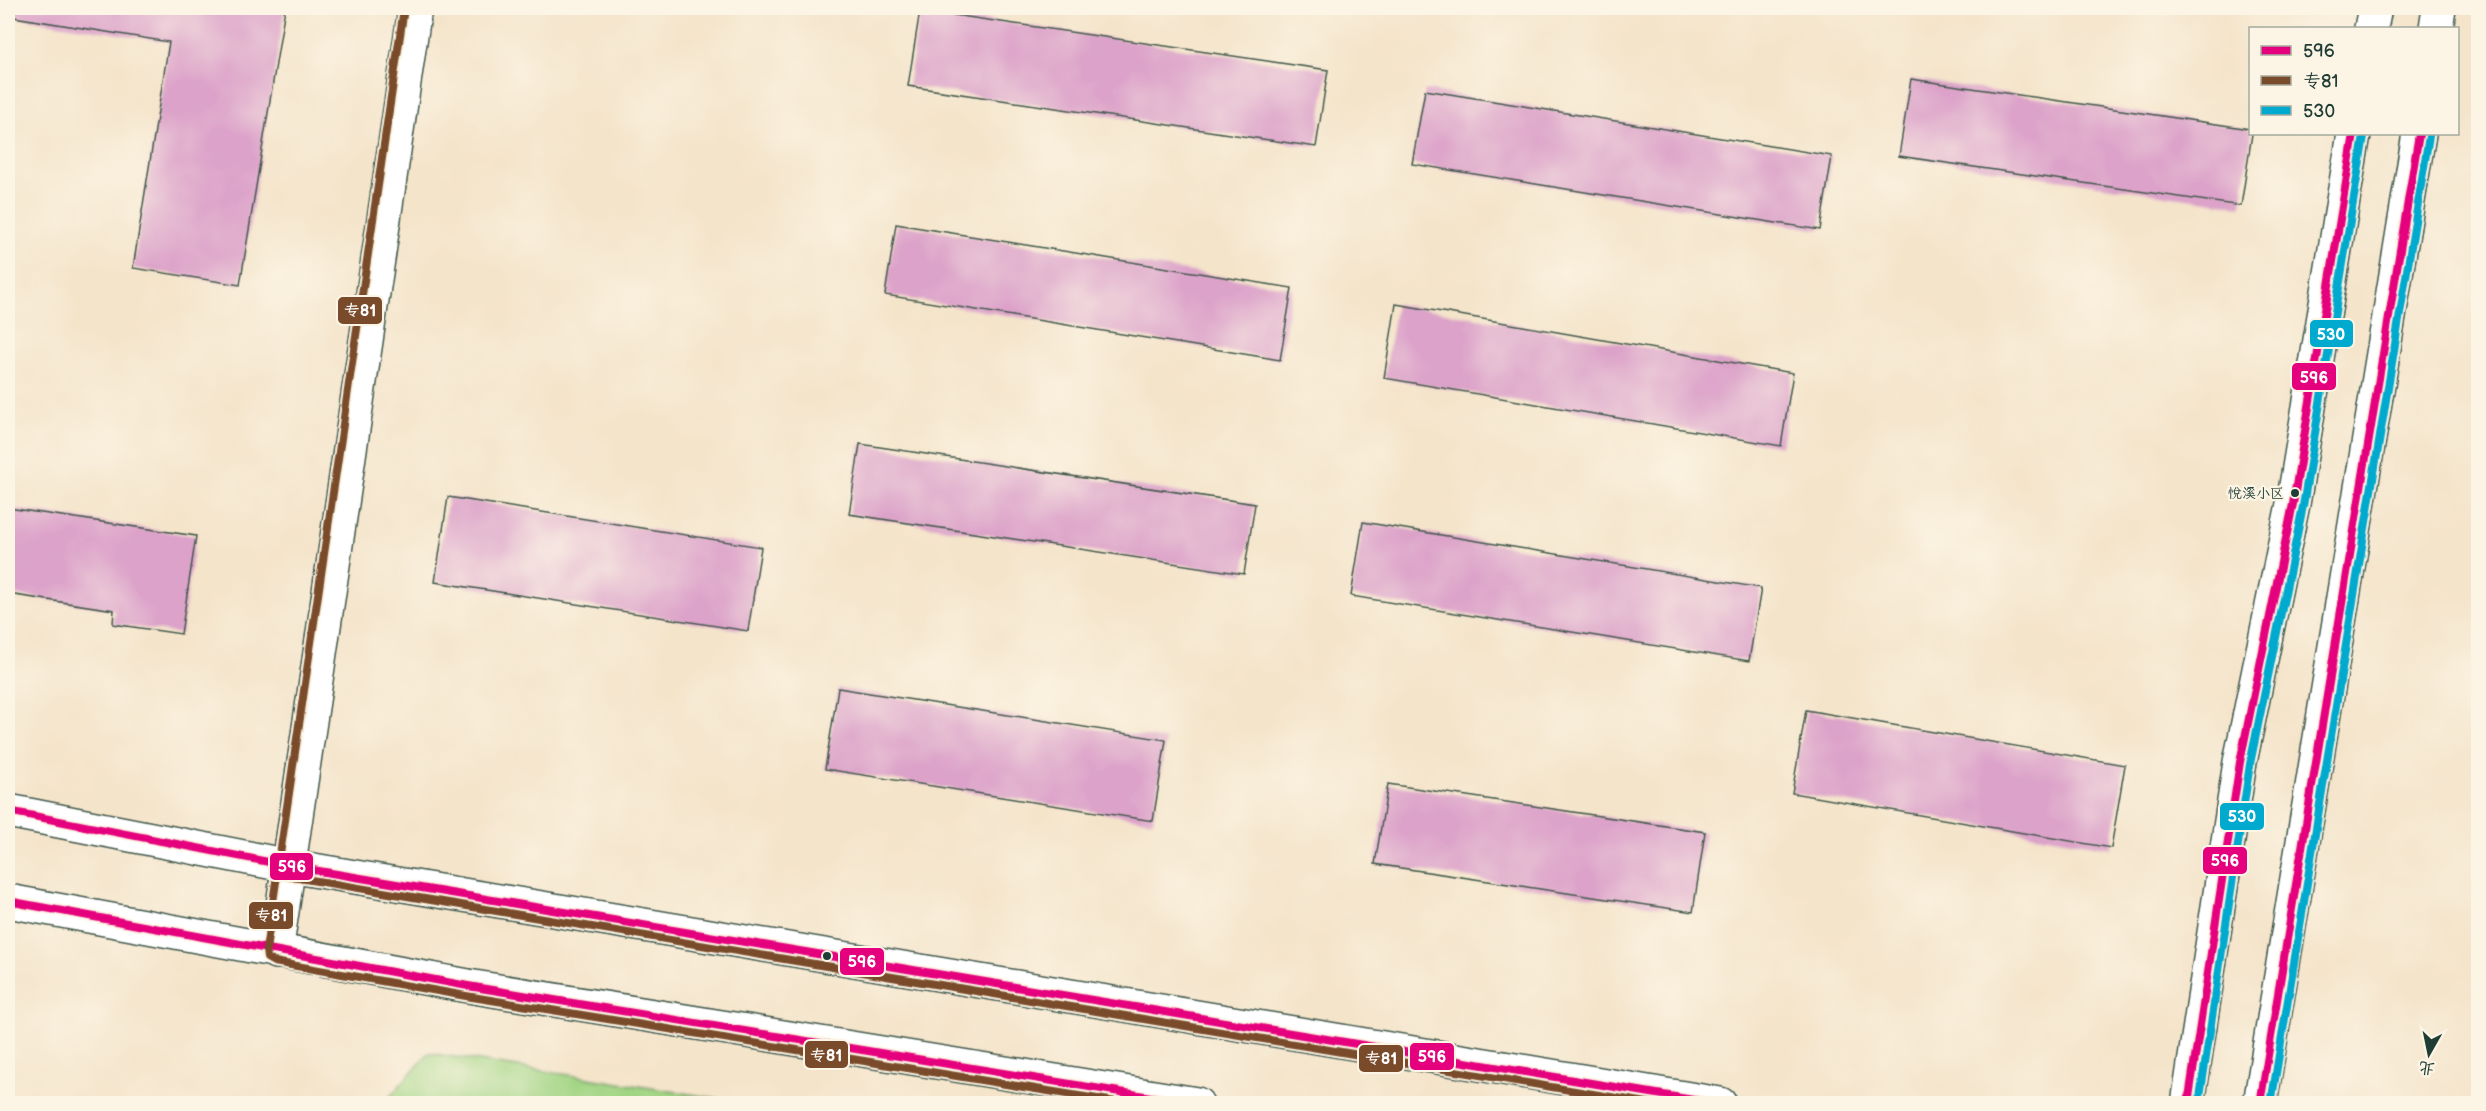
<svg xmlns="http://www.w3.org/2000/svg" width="2486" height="1111" viewBox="0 0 2486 1111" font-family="'Balsamiq Sans','LXGW WenKai TC',sans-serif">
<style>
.green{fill:#a1d483;stroke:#60885c;stroke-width:1.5}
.building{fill:#dca2c9}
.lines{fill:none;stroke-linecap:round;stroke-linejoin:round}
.secondary-casing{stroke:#3f564a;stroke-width:36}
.secondary{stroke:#fff;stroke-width:33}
.bus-1-casing{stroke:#fcf5e5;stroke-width:12}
.bus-2-casing{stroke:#fcf5e5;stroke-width:12}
.bus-3-casing{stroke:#fcf5e5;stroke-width:12}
.bus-1{stroke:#e5007d;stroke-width:8}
.bus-2{stroke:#7a4b2a;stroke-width:8}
.bus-3{stroke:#00a9ce;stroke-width:8}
.bus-dot{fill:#1f3d34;stroke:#fcf5e5;stroke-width:2}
.labels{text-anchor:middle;stroke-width:4.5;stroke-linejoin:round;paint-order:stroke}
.bus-label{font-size:14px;fill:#1f3d34;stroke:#fcf5e5;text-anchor:end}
.line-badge{stroke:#fcf5e5;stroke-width:2}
.badge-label{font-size:16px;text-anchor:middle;font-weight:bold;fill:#fff}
</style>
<rect width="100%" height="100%" fill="#fcf5e5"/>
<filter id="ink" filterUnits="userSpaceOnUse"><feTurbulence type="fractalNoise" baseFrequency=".0167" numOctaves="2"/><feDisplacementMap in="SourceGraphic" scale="12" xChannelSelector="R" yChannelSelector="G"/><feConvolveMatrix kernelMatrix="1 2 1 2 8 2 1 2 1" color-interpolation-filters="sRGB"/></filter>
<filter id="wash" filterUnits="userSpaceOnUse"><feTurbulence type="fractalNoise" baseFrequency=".008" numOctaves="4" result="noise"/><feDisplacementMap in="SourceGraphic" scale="24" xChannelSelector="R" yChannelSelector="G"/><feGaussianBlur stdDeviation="1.35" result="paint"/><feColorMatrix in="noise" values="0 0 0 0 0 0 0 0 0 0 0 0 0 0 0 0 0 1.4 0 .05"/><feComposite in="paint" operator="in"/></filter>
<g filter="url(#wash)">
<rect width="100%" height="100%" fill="#f4e4ca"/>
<polygon class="green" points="429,1053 747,1103 384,1103"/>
<g id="blocks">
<g class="building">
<polygon points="8,8 285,8 240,285 133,268 169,42 8,16"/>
<polygon points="920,10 1328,70 1316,147 908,86"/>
<polygon points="1911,79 2250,129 2252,134 2241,206 1899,156"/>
<polygon points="1425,90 1832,156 1820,230 1412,164"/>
<polygon points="896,224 1292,288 1280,360 885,295"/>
<polygon points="1396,304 1793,373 1781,446 1384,378"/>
<polygon points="860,444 1255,504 1244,574 849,514"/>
<polygon points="448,497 761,547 748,631 435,582"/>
<polygon points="8,508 196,536 181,634 113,624 114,610 8,594"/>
<polygon points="1363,522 1761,588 1749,661 1351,596"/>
<polygon points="838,688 1166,740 1153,821 825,769"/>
<polygon points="1806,710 2125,765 2111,848 1792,793"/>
<polygon points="1388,784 1705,832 1693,912 1375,864"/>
</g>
</g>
</g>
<g filter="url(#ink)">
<use href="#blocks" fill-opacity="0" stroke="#3f564a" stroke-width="1.5"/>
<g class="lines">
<defs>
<g id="secondary">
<polyline points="2371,28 2375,8"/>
<polyline points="2436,28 2439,8"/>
<polyline points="8,811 289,866 1720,1104"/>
<polyline points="8,901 468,986 1197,1104"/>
<polyline points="276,952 415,8"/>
<polyline points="2188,1104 2240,762 2293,504 2354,134"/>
<polyline points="2260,1104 2419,134"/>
</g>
</defs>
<use href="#secondary" class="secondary-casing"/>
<use href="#secondary" class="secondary"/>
<defs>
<g id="bus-1">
<polyline points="8,811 289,866 1717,1104"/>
<polyline points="8,901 468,986 1194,1104"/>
<polyline points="2188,1104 2240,762 2293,504 2354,134"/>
<polyline points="2260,1104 2419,134"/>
</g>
<g id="bus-2">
<polyline points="404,8 266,950 267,958 274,962 466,996 1128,1104"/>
<polyline points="287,876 1653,1104"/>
</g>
<g id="bus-3">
<polyline points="2199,1104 2250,764 2303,506 2364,136"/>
<polyline points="2271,1104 2429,136"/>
</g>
</defs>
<use href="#bus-1" class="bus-1-casing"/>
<use href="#bus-2" class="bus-2-casing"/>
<use href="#bus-3" class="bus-3-casing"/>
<use href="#bus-1" class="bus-1"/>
<use href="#bus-2" class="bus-2"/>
<use href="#bus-3" class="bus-3"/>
</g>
</g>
<g class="bus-dot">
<circle cx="2295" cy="493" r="5"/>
<circle cx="827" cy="956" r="5"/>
</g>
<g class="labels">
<g class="bus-label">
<text x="2284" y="498">悦溪小区</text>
</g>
</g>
<g class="line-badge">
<rect x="337" y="296" width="46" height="29" rx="6" fill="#7a4b2a"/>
<rect x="2309" y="319" width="45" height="29" rx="6" fill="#00a9ce"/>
<rect x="2291" y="362" width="46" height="29" rx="6" fill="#e5007d"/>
<rect x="2219" y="802" width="46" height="29" rx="6" fill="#00a9ce"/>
<rect x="2202" y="846" width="46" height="29" rx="6" fill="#e5007d"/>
<rect x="269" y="852" width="45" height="29" rx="6" fill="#e5007d"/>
<rect x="248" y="901" width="46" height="29" rx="6" fill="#7a4b2a"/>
<rect x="839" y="947" width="46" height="29" rx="6" fill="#e5007d"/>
<rect x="804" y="1040" width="45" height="29" rx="6" fill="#7a4b2a"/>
<rect x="1409" y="1042" width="46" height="29" rx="6" fill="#e5007d"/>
<rect x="1358" y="1044" width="46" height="29" rx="6" fill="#7a4b2a"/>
</g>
<g class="badge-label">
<text x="360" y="316">专81</text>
<text x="2331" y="340">530</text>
<text x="2314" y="383">596</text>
<text x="2242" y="822">530</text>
<text x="2225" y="866">596</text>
<text x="292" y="872">596</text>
<text x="271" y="921">专81</text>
<text x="862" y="967">596</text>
<text x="826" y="1061">专81</text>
<text x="1432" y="1062">596</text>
<text x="1381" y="1064">专81</text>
</g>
<rect width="2486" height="1111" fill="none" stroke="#fcf5e5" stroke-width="30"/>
<rect x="2249" y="27" width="210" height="108" fill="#fcf5e5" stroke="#a4ab9e" stroke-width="1.5"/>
<rect x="2261" y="46" width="30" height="9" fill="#e5007d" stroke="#a4ab9e" stroke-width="1.5"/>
<text x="2303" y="57" font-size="18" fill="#1f3d34">596</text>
<rect x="2261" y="76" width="30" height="9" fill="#7a4b2a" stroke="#a4ab9e" stroke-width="1.5"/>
<text x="2303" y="87" font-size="18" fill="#1f3d34">专81</text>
<rect x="2261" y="106" width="30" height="9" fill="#00a9ce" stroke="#a4ab9e" stroke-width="1.5"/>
<text x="2303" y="117" font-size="18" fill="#1f3d34">530</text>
<g transform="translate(2429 1054) rotate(189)" stroke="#fcf5e5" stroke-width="4.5" paint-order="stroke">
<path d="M0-4.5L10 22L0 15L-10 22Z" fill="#1f3d34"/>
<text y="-9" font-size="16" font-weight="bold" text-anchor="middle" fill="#1f3d34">北</text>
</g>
</svg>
